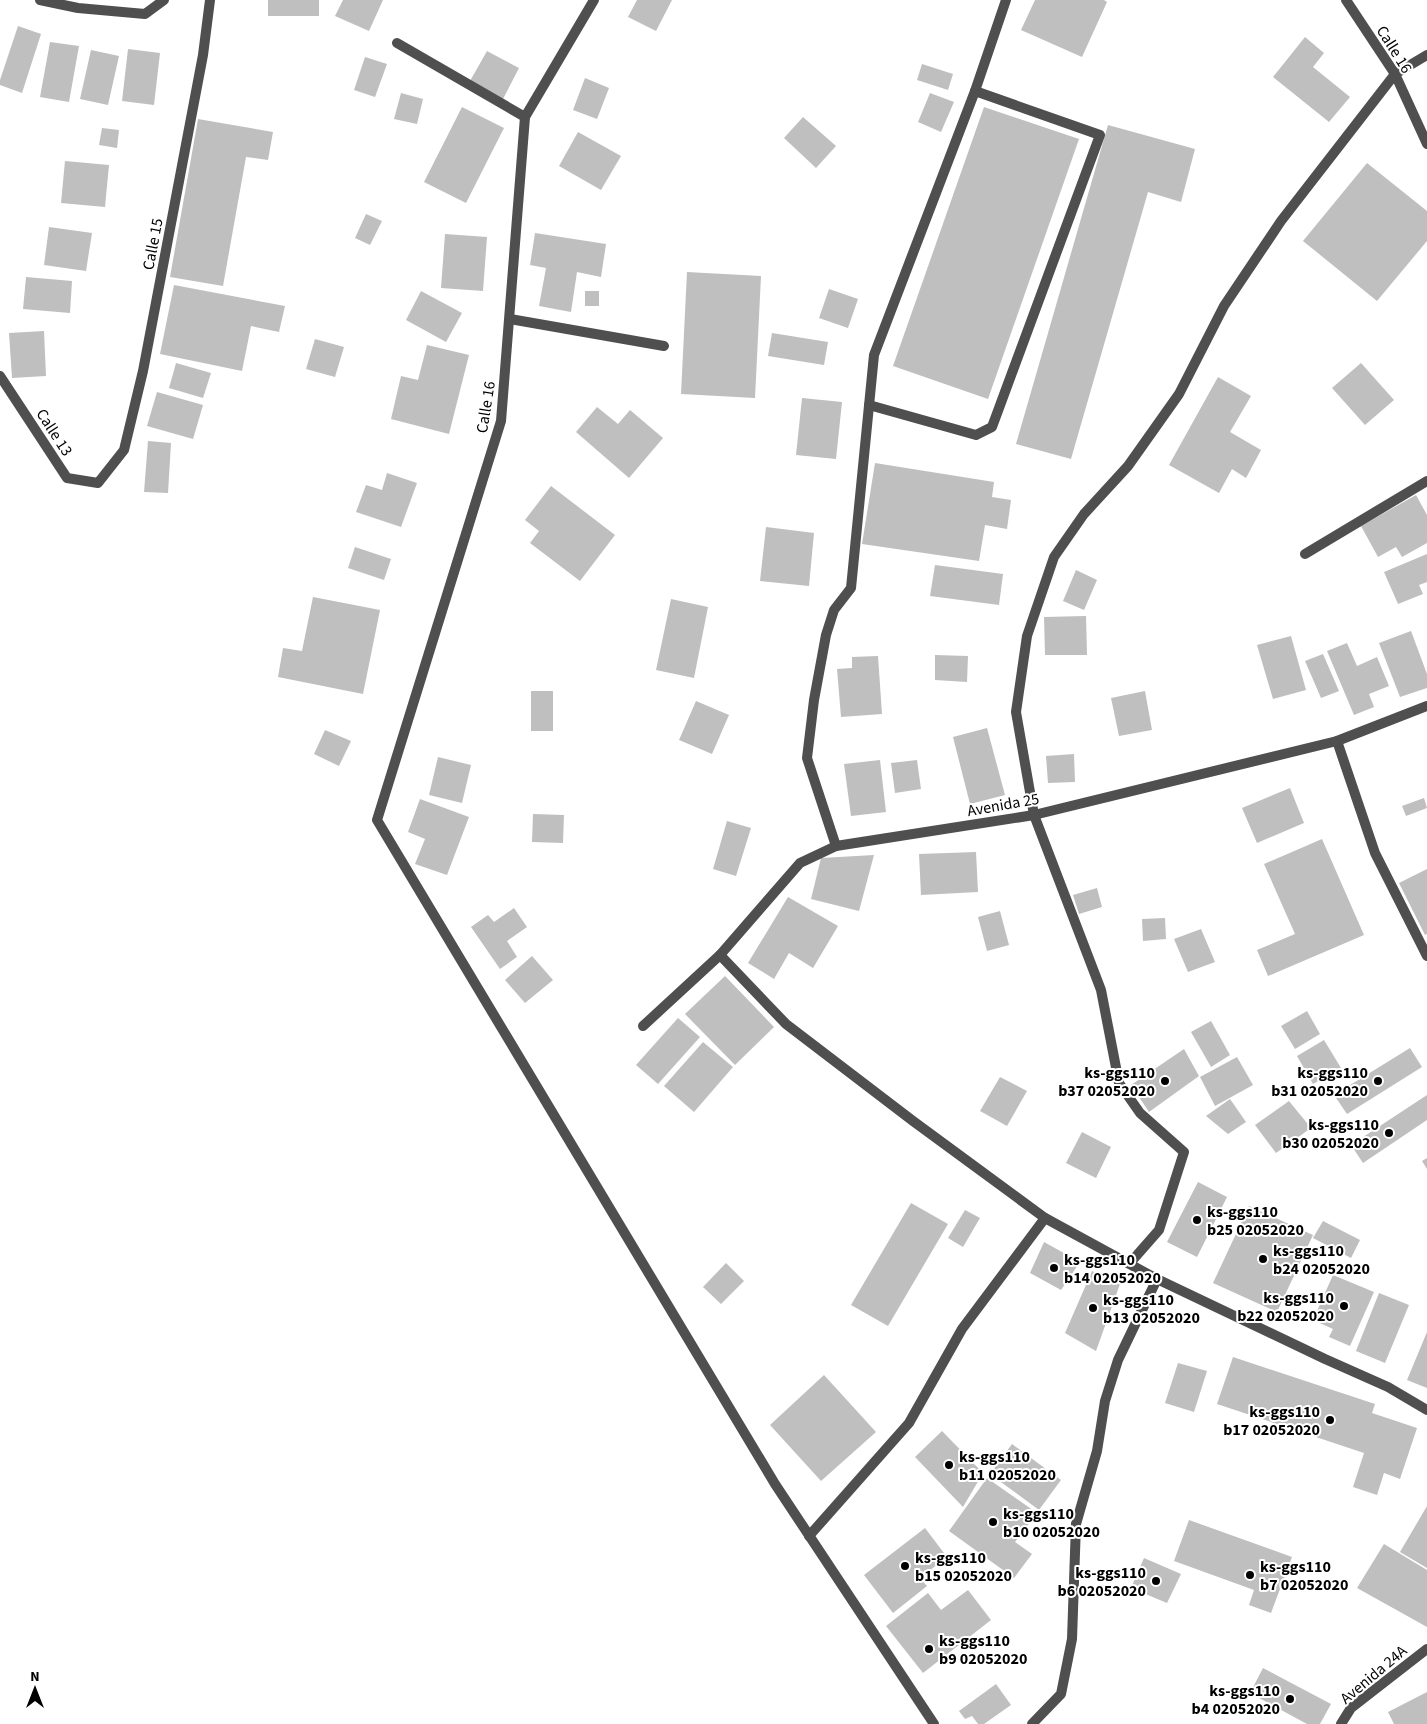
<svg xmlns="http://www.w3.org/2000/svg" width="1427" height="1724" viewBox="0 0 1427 1724" font-family="'Source Sans 3',sans-serif">
<style>
.building{fill:#bfbfbf}
.lines{fill:none;stroke-linecap:round;stroke-linejoin:round}
.minor{stroke:#4f4f4f;stroke-width:10}
.poi-dot{fill:#000;stroke:#fff;stroke-width:2}
.labels{text-anchor:middle;stroke-width:4;stroke-linejoin:round;paint-order:stroke}
.street-label{font-size:16px;fill:#000;stroke:#fff}
.poi-label{font-size:16px;font-weight:bold;fill:#000;stroke:#fff;text-anchor:start}
</style>
<rect width="100%" height="100%" fill="#fff"/>
<g class="building">
<rect x="268" y="0" width="51" height="16"/>
<polygon points="343,0 383,0 369,31 335,16"/>
<polygon points="637,0 672,0 656,31 628,17"/>
<polygon points="1035,0 1104,0 1107,2 1082,57 1021,30"/>
<polygon points="18,26 41,34 22,93 0,85 0,80"/>
<polygon points="1305,37 1324,53 1313,67 1350,97 1329,122 1273,77"/>
<polygon points="50,42 79,46 69,102 40,97"/>
<polygon points="128,49 160,53 154,105 122,101"/>
<polygon points="91,50 119,56 108,105 80,99"/>
<polygon points="487,51 519,68 503,99 470,81"/>
<polygon points="365,57 387,64 375,97 354,90"/>
<polygon points="922,64 953,74 948,90 917,80"/>
<polygon points="585,78 609,88 597,119 573,110"/>
<polygon points="401,93 423,99 417,124 394,119"/>
<polygon points="930,93 954,102 941,132 918,122"/>
<polygon points="462,107 504,128 466,203 424,182"/>
<polygon points="984,107 1079,139 988,399 893,366"/>
<polygon points="803,117 836,146 816,168 784,138"/>
<polygon points="198,119 273,132 268,160 246,157 223,286 170,277"/>
<polygon points="1108,125 1195,149 1181,202 1148,192 1071,459 1016,444"/>
<polygon points="102,128 119,130 117,148 99,145"/>
<polygon points="578,132 621,156 601,190 559,166"/>
<polygon points="65,161 109,165 105,207 61,203"/>
<polygon points="1367,163 1427,211 1427,241 1377,301 1303,241"/>
<polygon points="366,214 382,221 370,245 355,238"/>
<polygon points="49,227 92,233 86,271 44,265"/>
<polygon points="535,233 606,244 601,277 577,272 571,312 539,306 546,268 530,265"/>
<polygon points="445,234 487,237 483,291 441,288"/>
<polygon points="687,272 761,276 755,398 681,394"/>
<polygon points="26,277 72,281 70,313 23,309"/>
<polygon points="174,285 285,306 279,332 251,326 242,371 160,354"/>
<polygon points="829,289 858,299 848,328 819,318"/>
<polygon points="421,291 462,313 446,342 406,320"/>
<rect x="585" y="291" width="14" height="15"/>
<polygon points="44,331 46,376 12,378 9,333"/>
<polygon points="772,333 828,342 824,365 768,356"/>
<polygon points="315,339 344,347 335,377 306,369"/>
<polygon points="427,345 469,355 449,434 391,419 401,376 418,380"/>
<polygon points="176,363 211,373 203,398 169,388"/>
<polygon points="1361,363 1394,400 1365,425 1332,388"/>
<polygon points="1218,377 1251,396 1230,432 1261,450 1246,478 1232,469 1219,493 1169,465"/>
<polygon points="157,392 203,405 193,439 147,426"/>
<polygon points="802,398 842,402 836,459 796,455"/>
<polygon points="597,407 618,424 630,410 663,438 629,478 576,432"/>
<polygon points="148,441 171,443 168,493 144,492"/>
<polygon points="875,463 994,482 992,497 1011,500 1007,529 985,525 979,561 862,544"/>
<polygon points="387,473 417,483 401,527 356,512 366,485 382,490"/>
<polygon points="551,486 615,535 580,581 530,543 539,531 525,520"/>
<polygon points="1416,495 1427,515 1427,543 1402,557 1396,547 1378,557 1361,526"/>
<polygon points="766,527 814,533 809,586 760,581"/>
<polygon points="355,547 391,559 384,580 348,568"/>
<polygon points="1427,554 1427,582 1419,585 1423,594 1398,604 1384,572"/>
<polygon points="935,565 1003,574 999,605 930,596"/>
<polygon points="1076,570 1097,580 1084,610 1063,601"/>
<polygon points="313,597 380,610 363,694 278,677 283,648 302,651"/>
<polygon points="671,599 708,607 694,678 656,670"/>
<polygon points="1086,616 1087,655 1045,655 1044,617"/>
<polygon points="1411,631 1427,674 1427,688 1400,697 1379,643"/>
<polygon points="1291,636 1306,690 1273,699 1257,645"/>
<polygon points="1347,643 1357,666 1377,657 1389,686 1369,694 1374,707 1354,715 1327,651"/>
<polygon points="1323,654 1339,691 1321,698 1305,661"/>
<polygon points="935,655 968,656 967,682 935,680"/>
<polygon points="878,656 882,714 841,717 837,669 852,668 852,657"/>
<rect x="531" y="691" width="22" height="40"/>
<polygon points="1145,691 1152,730 1119,736 1111,698"/>
<polygon points="696,701 729,715 712,754 679,740"/>
<polygon points="987,728 1005,795 970,804 953,737"/>
<polygon points="325,730 351,741 339,766 314,754"/>
<polygon points="1074,754 1075,782 1048,783 1046,756"/>
<polygon points="438,757 471,765 462,803 429,795"/>
<polygon points="880,760 886,812 851,816 844,764"/>
<polygon points="917,760 921,789 895,793 891,763"/>
<polygon points="1290,788 1304,823 1257,843 1242,808"/>
<polygon points="1424,798 1427,808 1406,816 1402,806"/>
<polygon points="420,799 469,817 447,875 415,864 425,839 408,832"/>
<polygon points="533,814 564,815 563,843 532,842"/>
<polygon points="727,821 751,828 736,876 713,869"/>
<polygon points="1322,839 1364,935 1268,976 1257,950 1295,934 1264,864"/>
<polygon points="976,852 978,892 921,895 919,854"/>
<polygon points="874,855 859,911 811,899 821,858"/>
<polygon points="1427,869 1427,934 1425,935 1399,883"/>
<polygon points="1097,888 1102,907 1079,914 1073,895"/>
<polygon points="788,897 838,926 813,968 789,953 774,979 748,963"/>
<polygon points="514,908 527,927 507,941 517,957 500,969 471,927 488,915 494,922"/>
<polygon points="1000,911 1009,945 987,951 978,917"/>
<polygon points="1165,918 1166,939 1143,941 1142,919"/>
<polygon points="1201,929 1215,962 1188,972 1174,939"/>
<polygon points="532,956 553,980 525,1003 505,980"/>
<polygon points="725,976 774,1027 735,1065 685,1014"/>
<polygon points="1307,1011 1320,1034 1295,1049 1281,1026"/>
<polygon points="678,1018 700,1037 658,1084 636,1065"/>
<polygon points="1211,1021 1230,1055 1211,1067 1191,1032"/>
<polygon points="1324,1040 1341,1068 1313,1084 1297,1056"/>
<polygon points="703,1042 733,1067 694,1112 664,1086"/>
<polygon points="1410,1048 1422,1067 1347,1114 1334,1095"/>
<polygon points="1184,1049 1199,1076 1149,1112 1131,1085"/>
<polygon points="1237,1057 1253,1085 1215,1106 1200,1077"/>
<polygon points="1000,1077 1027,1091 1007,1126 980,1111"/>
<polygon points="1427,1095 1427,1120 1363,1163 1351,1145"/>
<polygon points="1230,1099 1246,1122 1228,1134 1206,1116"/>
<polygon points="1289,1101 1311,1128 1276,1153 1255,1125"/>
<polygon points="1082,1132 1111,1147 1096,1178 1066,1163"/>
<polygon points="1427,1158 1427,1169 1422,1161"/>
<polygon points="1198,1182 1227,1197 1197,1257 1167,1242"/>
<polygon points="911,1203 948,1224 888,1326 851,1305"/>
<polygon points="1249,1206 1313,1235 1277,1312 1213,1283"/>
<polygon points="965,1210 980,1218 963,1247 948,1238"/>
<polygon points="1323,1221 1360,1240 1351,1258 1313,1238"/>
<polygon points="1044,1242 1080,1262 1061,1290 1030,1273"/>
<polygon points="726,1263 744,1281 721,1304 703,1287"/>
<polygon points="1092,1271 1120,1284 1096,1351 1065,1333"/>
<polygon points="1333,1275 1374,1292 1350,1346 1329,1337 1333,1329 1313,1320"/>
<polygon points="1379,1293 1409,1305 1385,1363 1356,1351"/>
<polygon points="1427,1332 1427,1388 1407,1380"/>
<polygon points="1233,1357 1375,1404 1372,1413 1417,1428 1400,1479 1384,1473 1377,1495 1353,1487 1364,1453 1217,1404"/>
<polygon points="1178,1363 1207,1371 1194,1412 1165,1403"/>
<polygon points="824,1375 876,1432 821,1481 770,1425"/>
<polygon points="942,1431 983,1473 963,1507 915,1457"/>
<polygon points="1012,1444 1061,1480 1039,1510 990,1474"/>
<polygon points="987,1478 1037,1513 1015,1542 1032,1554 1014,1578 949,1531"/>
<polygon points="1427,1506 1427,1568 1400,1552"/>
<polygon points="1189,1520 1292,1557 1271,1613 1249,1605 1254,1590 1174,1561"/>
<polygon points="925,1528 947,1557 920,1578 927,1586 893,1613 864,1575"/>
<polygon points="1384,1544 1427,1570 1427,1627 1357,1588"/>
<polygon points="1144,1558 1181,1574 1167,1603 1131,1588"/>
<polygon points="968,1590 991,1620 923,1673 886,1626 928,1593 941,1610"/>
<polygon points="1263,1668 1331,1704 1320,1724 1307,1724 1250,1693"/>
<polygon points="996,1684 1011,1705 984,1724 978,1724 972,1716 965,1719 959,1711"/>
<polygon points="1427,1692 1427,1724 1394,1724 1388,1712"/>
</g>
<g class="lines">
<g class="minor">
<polyline points="40,0 78,8 145,14 164,0"/>
<polyline points="594,0 525,117 501,421 377,820 775,1484 934,1724"/>
<polyline points="1346,0 1395,74 1427,144"/>
<polyline points="397,43 525,117"/>
<polyline points="510,319 664,346"/>
<polyline points="0,376 67,478 98,483 124,450 143,371 203,55 210,0"/>
<polyline points="869,405 976,435 992,427 1100,135 975,91"/>
<polyline points="1305,554 1427,481"/>
<polyline points="1337,741 1375,853 1427,956"/>
<polyline points="836,846 807,758 814,700 826,635 834,610 851,588 874,355 975,91 1006,0"/>
<polyline points="720,955 786,1024 913,1121 1045,1218 1157,1279 1325,1359 1388,1387 1427,1410"/>
<polyline points="643,1026 720,955 800,863 836,846 1034,815 1337,741 1427,706"/>
<polyline points="1130,1263 1159,1230 1184,1152 1140,1113 1119,1083 1101,990 1034,815 1016,712 1027,636 1054,557 1084,514 1128,466 1179,394 1224,306 1281,221 1395,74 1427,55"/>
<polyline points="809,1536 909,1423 962,1329 1045,1218"/>
<polyline points="1032,1724 1061,1694 1072,1639 1076,1524 1097,1451 1105,1401 1118,1360 1157,1279"/>
<polyline points="1341,1724 1351,1708 1427,1649"/>
</g>
</g>
<g class="poi-dot">
<circle cx="1165" cy="1081" r="5"/>
<circle cx="1378" cy="1081" r="5"/>
<circle cx="1389" cy="1133" r="5"/>
<circle cx="1197" cy="1220" r="5"/>
<circle cx="1263" cy="1259" r="5"/>
<circle cx="1054" cy="1268" r="5"/>
<circle cx="1344" cy="1306" r="5"/>
<circle cx="1093" cy="1308" r="5"/>
<circle cx="1330" cy="1420" r="5"/>
<circle cx="949" cy="1465" r="5"/>
<circle cx="993" cy="1522" r="5"/>
<circle cx="905" cy="1566" r="5"/>
<circle cx="1250" cy="1575" r="5"/>
<circle cx="1156" cy="1581" r="5"/>
<circle cx="929" cy="1649" r="5"/>
<circle cx="1290" cy="1699" r="5"/>
</g>
<g class="labels">
<g class="street-label">
<text transform="translate(1395 49) rotate(58)" y="6">Calle 16</text>
<text transform="translate(152 244) rotate(-79)" y="6">Calle 15</text>
<text transform="translate(485 407) rotate(-81)" y="6">Calle 16</text>
<text transform="translate(55 432) rotate(57)" y="6">Calle 13</text>
<text transform="translate(1003 804) rotate(-10)" y="6">Avenida 25</text>
<text transform="translate(1373 1674) rotate(-40)" y="6">Avenida 24A</text>
</g>
<g class="poi-label">
<text x="1155" y="1078" text-anchor="end">ks-ggs110<tspan x="1155" dy="18">b37 02052020</tspan></text>
<text x="1368" y="1078" text-anchor="end">ks-ggs110<tspan x="1368" dy="18">b31 02052020</tspan></text>
<text x="1379" y="1130" text-anchor="end">ks-ggs110<tspan x="1379" dy="18">b30 02052020</tspan></text>
<text x="1207" y="1217">ks-ggs110<tspan x="1207" dy="18">b25 02052020</tspan></text>
<text x="1273" y="1256">ks-ggs110<tspan x="1273" dy="18">b24 02052020</tspan></text>
<text x="1064" y="1265">ks-ggs110<tspan x="1064" dy="18">b14 02052020</tspan></text>
<text x="1334" y="1303" text-anchor="end">ks-ggs110<tspan x="1334" dy="18">b22 02052020</tspan></text>
<text x="1103" y="1305">ks-ggs110<tspan x="1103" dy="18">b13 02052020</tspan></text>
<text x="1320" y="1417" text-anchor="end">ks-ggs110<tspan x="1320" dy="18">b17 02052020</tspan></text>
<text x="959" y="1462">ks-ggs110<tspan x="959" dy="18">b11 02052020</tspan></text>
<text x="1003" y="1519">ks-ggs110<tspan x="1003" dy="18">b10 02052020</tspan></text>
<text x="915" y="1563">ks-ggs110<tspan x="915" dy="18">b15 02052020</tspan></text>
<text x="1260" y="1572">ks-ggs110<tspan x="1260" dy="18">b7 02052020</tspan></text>
<text x="1146" y="1578" text-anchor="end">ks-ggs110<tspan x="1146" dy="18">b6 02052020</tspan></text>
<text x="939" y="1646">ks-ggs110<tspan x="939" dy="18">b9 02052020</tspan></text>
<text x="1280" y="1696" text-anchor="end">ks-ggs110<tspan x="1280" dy="18">b4 02052020</tspan></text>
</g>
</g>
<g transform="translate(35 1689)" stroke="#ffffff" stroke-width="4" paint-order="stroke">
<path d="M0-4L9 19L0 12L-9 19Z" fill="#000000"/>
<text y="-8" font-size="14" font-weight="bold" text-anchor="middle" fill="#000000">N</text>
</g>
</svg>
